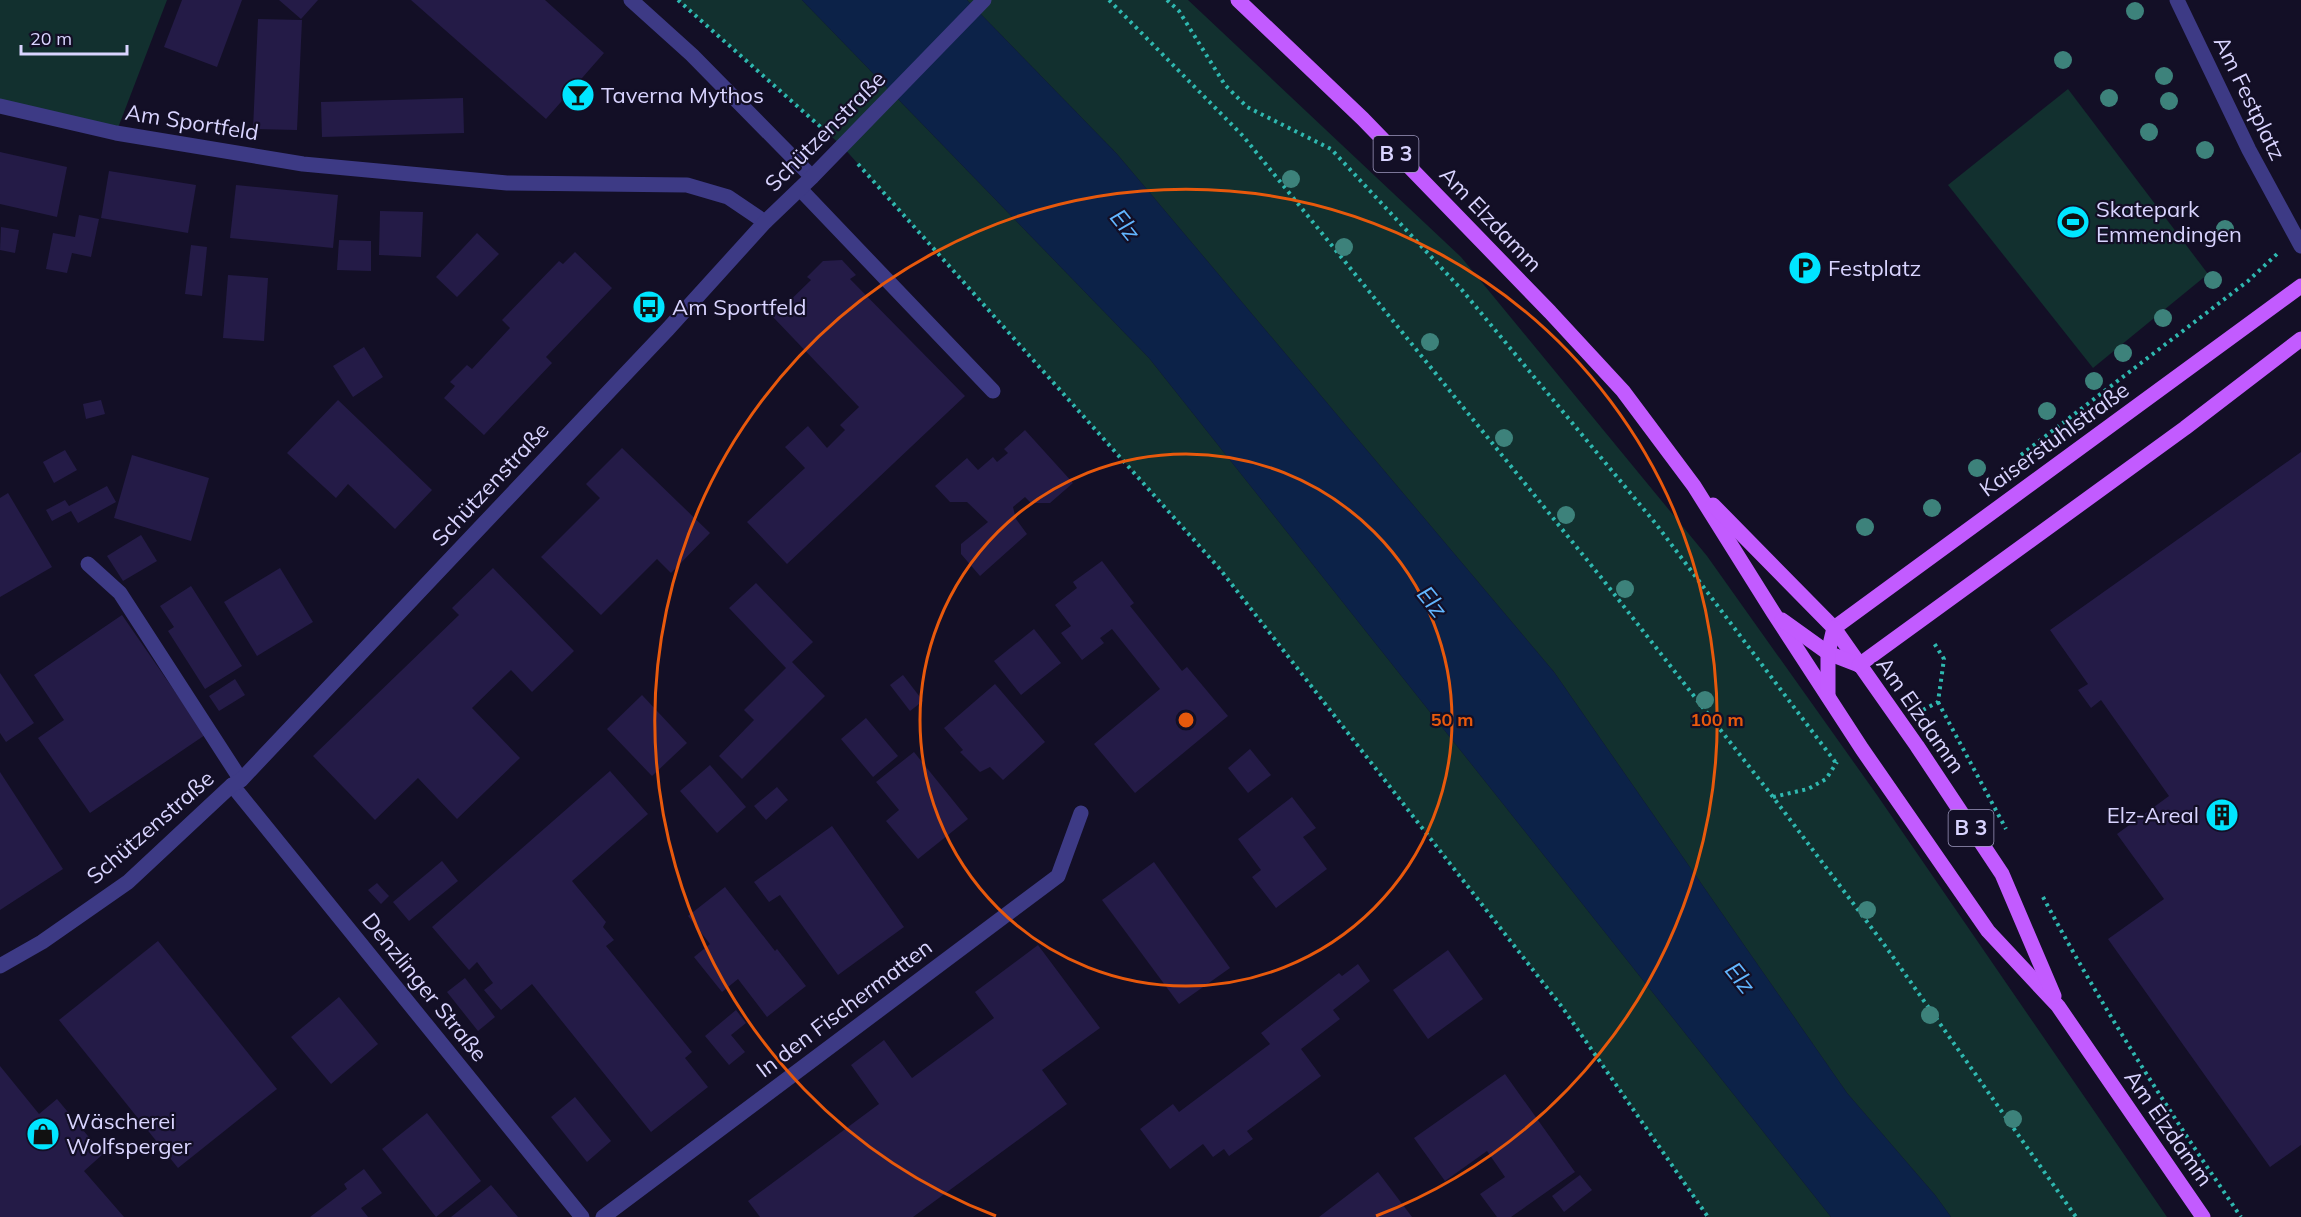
<svg xmlns="http://www.w3.org/2000/svg" width="2301" height="1217" viewBox="0 0 2301 1217" font-family="Mulish,sans-serif">
<style>
.green{fill:#12302f}
.water{fill:#0c2248}
.building{fill:#241b47}
.lines{fill:none;stroke-linecap:round;stroke-linejoin:round}
.path{stroke:#2fb8b0;stroke-width:4;stroke-dasharray:3 4.5;stroke-linecap:butt}
.minor{stroke:#3d3a85;stroke-width:15}
.major{stroke:#c25bff;stroke-width:15}
.tree{fill:#3d827b}
.ring{fill:none;stroke:#e8590c;stroke-width:3}
.labels{text-anchor:middle;stroke-width:4.5;stroke-linejoin:round;paint-order:stroke}
.shield{fill:#130f26;stroke:#9e99be;stroke-width:1.5}
.shield-label{font-size:21px;font-weight:bold;fill:#d9d4ff}
.poi-label{font-size:22px;fill:#d9d4ff;stroke:#130f26;text-anchor:start}
.street-label{font-size:22px;fill:#d9d4ff;stroke:#130f26}
.water-label{font-size:24px;font-style:italic;fill:#62b6ff;stroke:#130f26}
.centre{fill:#e8590c;stroke:#130f26;stroke-width:3}
.ring-label{font-size:18px;text-anchor:middle;font-weight:bold;fill:#e8590c;stroke:#130f26;stroke-width:4.5;stroke-linejoin:round;paint-order:stroke}
</style>
<rect width="100%" height="100%" fill="#130f26"/>
<g class="green">
<polygon points="0,0 167,0 116,133 0,106"/>
<polygon points="678,0 802,0 1149,358 1831,1217 1708,1217 1562,1007 1219,568 842,146"/>
<polygon points="967,0 1188,0 1461,257 1707,556 1877,795 2167,1217 1951,1217 1935,1195 1847,1093 1554,672 1117,154"/>
<polygon points="2068,89 2208,274 2093,368 1948,185"/>
</g>
<polygon class="water" points="802,0 967,0 1117,154 1554,672 1847,1093 1935,1195 1951,1217 1831,1217 1149,358"/>
<g class="building">
<polygon points="182,0 242,0 217,67 164,47"/>
<polygon points="279,0 318,0 301,19"/>
<polygon points="411,0 545,0 604,53 546,119"/>
<polygon points="258,19 302,20 297,130 253,129"/>
<polygon points="463,98 464,133 322,137 321,102"/>
<polygon points="0,152 67,167 57,217 0,204"/>
<polygon points="109,171 196,185 188,233 101,218"/>
<polygon points="236,185 338,195 333,248 230,238"/>
<polygon points="380,211 423,212 421,257 379,255"/>
<polygon points="79,215 99,219 91,257 72,253 67,273 46,269 53,233 75,237"/>
<polygon points="1,227 19,230 15,253 0,250"/>
<polygon points="477,233 499,254 457,297 436,277"/>
<polygon points="339,240 371,241 371,271 337,270"/>
<polygon points="191,245 207,247 202,296 185,294"/>
<polygon points="575,252 612,288 546,357 552,363 484,435 444,398 455,386 450,382 467,365 472,369 510,328 502,320 559,261 563,264"/>
<polygon points="842,260 856,275 850,279 965,396 787,564 747,522 805,468 785,447 808,426 827,448 845,430 840,425 859,407 773,317 811,280 807,277 823,261"/>
<polygon points="228,275 268,278 264,341 223,338"/>
<polygon points="364,347 383,377 353,397 333,366"/>
<polygon points="101,400 105,414 86,419 83,404"/>
<polygon points="338,400 432,490 395,529 348,484 336,498 287,453"/>
<polygon points="1025,430 1073,483 1050,503 1031,503 1025,497 1013,507 1016,519 1027,534 980,576 961,554 961,544 988,522 967,502 950,502 935,486 967,458 978,470 993,457 997,462 1008,453 1004,449"/>
<polygon points="622,448 710,533 671,573 657,559 601,615 541,557 600,498 586,484"/>
<polygon points="65,450 77,470 54,483 43,462"/>
<polygon points="2301,452 2301,1145 2270,1167 2108,939 2164,899 2117,834 2169,796 2101,700 2091,708 2078,690 2088,684 2050,630"/>
<polygon points="132,455 209,478 191,541 114,518"/>
<polygon points="107,486 116,502 78,523 71,511 52,521 46,510 65,500 69,506"/>
<polygon points="8,493 52,567 0,597 0,498"/>
<polygon points="141,535 157,561 123,581 107,556"/>
<polygon points="1102,561 1134,603 1130,606 1182,671 1187,667 1228,716 1135,793 1094,744 1160,689 1112,629 1100,638 1104,643 1082,660 1061,633 1071,626 1055,605 1077,588 1073,582"/>
<polygon points="280,568 313,622 257,656 224,602"/>
<polygon points="493,568 574,651 532,692 511,670 472,708 520,758 457,819 418,778 375,820 313,756 459,615 452,608"/>
<polygon points="756,583 813,642 792,662 825,696 742,779 719,756 754,720 744,710 786,668 729,608"/>
<polygon points="191,586 242,666 205,689 168,631 174,627 160,606"/>
<polygon points="122,615 205,735 90,813 38,738 64,720 34,675"/>
<polygon points="1034,629 1061,663 1021,695 994,661"/>
<polygon points="0,673 34,723 6,742 0,733"/>
<polygon points="903,675 923,701 910,711 890,685"/>
<polygon points="235,679 245,695 219,711 209,696"/>
<polygon points="995,684 1045,742 1003,780 990,767 980,772 960,752 963,750 944,728"/>
<polygon points="642,695 687,743 652,776 607,729"/>
<polygon points="866,718 898,756 873,777 841,739"/>
<polygon points="1250,749 1271,775 1248,793 1228,768"/>
<polygon points="914,752 968,819 918,859 886,821 899,810 876,782"/>
<polygon points="710,765 746,807 717,833 680,791"/>
<polygon points="610,771 648,814 572,881 606,922 603,927 614,940 606,946 692,1052 685,1058 708,1087 651,1132 532,984 501,1010 484,990 493,983 477,962 469,970 432,927"/>
<polygon points="0,772 63,869 0,910"/>
<polygon points="777,787 788,800 766,820 754,806"/>
<polygon points="1292,797 1316,828 1303,837 1327,869 1276,908 1252,877 1261,870 1238,839"/>
<polygon points="832,826 904,927 838,975 780,895 769,902 754,882"/>
<polygon points="442,861 458,881 409,921 393,902"/>
<polygon points="1154,862 1230,968 1179,1004 1102,900"/>
<polygon points="377,883 389,896 381,904 368,890"/>
<polygon points="725,887 775,951 777,949 806,986 767,1017 738,979 722,992 694,957 710,944 688,916"/>
<polygon points="158,941 277,1089 178,1168 59,1020"/>
<polygon points="1038,945 1100,1028 1042,1070 1067,1104 913,1217 760,1217 748,1201 879,1104 851,1065 884,1040 912,1078 994,1018 975,992"/>
<polygon points="1448,950 1483,999 1428,1039 1393,990"/>
<polygon points="1358,964 1370,981 1333,1010 1340,1019 1301,1049 1321,1076 1247,1131 1253,1139 1229,1156 1224,1149 1213,1157 1203,1144 1170,1169 1140,1129 1173,1104 1179,1112 1270,1044 1261,1033 1339,973 1342,976"/>
<polygon points="465,978 495,1017 478,1031 447,992"/>
<polygon points="339,997 378,1044 331,1084 291,1037"/>
<polygon points="736,1010 746,1023 731,1035 745,1052 729,1065 705,1036"/>
<polygon points="0,1066 39,1114 57,1099 103,1154 84,1171 124,1217 0,1217"/>
<polygon points="1505,1074 1575,1172 1511,1217 1497,1217 1480,1194 1505,1177 1487,1151 1445,1181 1414,1138"/>
<polygon points="575,1097 611,1141 587,1162 551,1117"/>
<polygon points="427,1113 481,1181 436,1217 382,1149"/>
<polygon points="364,1169 382,1193 361,1208 368,1217 310,1217 347,1189 344,1184"/>
<polygon points="1378,1172 1412,1217 1319,1217"/>
<polygon points="1580,1175 1592,1190 1564,1212 1552,1196"/>
<polygon points="491,1185 518,1217 451,1217"/>
</g>
<g class="lines">
<g class="path">
<polyline points="678,0 823,129"/>
<polyline points="1109,0 1243,136 1600,576 1773,797 1886,947 2076,1217"/>
<polyline points="1167,0 1179,11 1225,85 1247,107 1331,149 1462,290 1656,524 1836,763"/>
<polyline points="858,164 1219,568 1562,1007 1708,1217"/>
<polyline points="2021,455 2248,281 2277,254"/>
<polyline points="1938,702 2006,829"/>
<polyline points="1923,710 1938,702 1944,659 1934,643"/>
<polyline points="1773,797 1808,789 1826,779 1837,762"/>
<path d="M 2043,897 C 2102,1008 2170,1113 2241,1217"/>
</g>
<g class="minor">
<polyline points="631,0 692,55 812,177"/>
<polyline points="2177,0 2249,150 2301,246"/>
<polyline points="0,106 116,133 303,164 507,183 687,185 728,197 765,222"/>
<polyline points="800,189 993,391"/>
<polyline points="88,564 120,593 241,780"/>
<polyline points="232,785 582,1217"/>
<polyline points="0,966 42,942 128,882 232,785 241,780 668,329 765,222 812,177 984,0"/>
<polyline points="603,1217 1058,876 1081,813"/>
</g>
<g class="major">
<polyline points="1238,0 1363,119 1550,312 1623,391 1694,486 1773,612 1862,749 1988,931 2058,1006 2203,1217"/>
<polyline points="1713,505 1834,628 1917,746 2002,874 2054,996"/>
<polyline points="1782,620 1828,653 1859,665"/>
<polyline points="1834,628 2301,286"/>
<polyline points="1859,665 2185,428 2301,339"/>
<polyline points="1828,696 1828,653 1834,628"/>
</g>
</g>
<g class="tree">
<circle cx="2135" cy="11" r="9"/>
<circle cx="2063" cy="60" r="9"/>
<circle cx="2164" cy="76" r="9"/>
<circle cx="2109" cy="98" r="9"/>
<circle cx="2169" cy="101" r="9"/>
<circle cx="2149" cy="132" r="9"/>
<circle cx="2205" cy="150" r="9"/>
<circle cx="1291" cy="179" r="9"/>
<circle cx="2225" cy="229" r="9"/>
<circle cx="1344" cy="247" r="9"/>
<circle cx="2213" cy="280" r="9"/>
<circle cx="2163" cy="318" r="9"/>
<circle cx="1430" cy="342" r="9"/>
<circle cx="2123" cy="353" r="9"/>
<circle cx="2094" cy="381" r="9"/>
<circle cx="2047" cy="411" r="9"/>
<circle cx="1504" cy="438" r="9"/>
<circle cx="1977" cy="468" r="9"/>
<circle cx="1932" cy="508" r="9"/>
<circle cx="1566" cy="515" r="9"/>
<circle cx="1865" cy="527" r="9"/>
<circle cx="1625" cy="589" r="9"/>
<circle cx="1705" cy="700" r="9"/>
<circle cx="1867" cy="910" r="9"/>
<circle cx="1930" cy="1015" r="9"/>
<circle cx="2013" cy="1119" r="9"/>
</g>
<g class="ring">
<circle cx="1186" cy="720" r="266"/>
<path d="M996 1216A531 531 0 1 1 1376 1216"/>
</g>
<defs>
<symbol id="bar-disc" viewBox="-11 -11 22 22"><circle r="9.5" fill="#00e5ff" stroke="#130f26"/><path d="M-6-5H6L.8 .8V4.5H3.5V6h-7V4.5H-.8V.8Z" fill="#111"/></symbol>
<symbol id="stadium-disc" viewBox="-11 -11 22 22"><circle r="9.5" fill="#00e5ff" stroke="#130f26"/><path d="M0-5a6.5 5 0 1 0 0 10a6.5 5 0 1 0 0-10ZM-3.5-1.8h7v3.6h-7Z" fill="#111"/></symbol>
<symbol id="parking-disc" viewBox="-11 -11 22 22"><circle r="9.5" fill="#00e5ff" stroke="#130f26"/><path d="M-3.5-5.5H1a3.5 3.5 0 0 1 0 7H-1V5.5H-3.5ZM-1-3.4V-.6H.8a1.4 1.4 0 0 0 0-2.8Z" fill="#111"/></symbol>
<symbol id="bus-disc" viewBox="-11 -11 22 22"><circle r="9.5" fill="#00e5ff" stroke="#130f26"/><path d="M-5-6H5V4H4V6H2V4H-2V6H-4V4H-5ZM-3.5-4V0h7V-4ZM-3.5 1.2v1.5H-2V1.2ZM2 1.2v1.5H3.5V1.2Z" fill="#111"/></symbol>
<symbol id="building-disc" viewBox="-11 -11 22 22"><circle r="9.5" fill="#00e5ff" stroke="#130f26"/><path d="M-4-6H4V6H1V3H-1V6H-4ZM-2.5-4.3h1.7v1.8h-1.7ZM.8-4.3h1.7v1.8H.8ZM-2.5-1h1.7V.8h-1.7ZM.8-1h1.7V.8H.8Z" fill="#111"/></symbol>
<symbol id="shop-disc" viewBox="-11 -11 22 22"><circle r="9.5" fill="#00e5ff" stroke="#130f26"/><path d="M-5-2.5h2.3a2.7 3.5 0 0 1 5.4 0H5L5.5 6h-11ZM-1.5-2.5h3a1.5 2.3 0 0 0-3 0Z" fill="#111"/></symbol>
</defs>
<g fill-rule="evenodd">
<use href="#bar-disc" x="559" y="76" width="38" height="38"/>
<use href="#stadium-disc" x="2054" y="203" width="38" height="38"/>
<use href="#parking-disc" x="1786" y="249" width="38" height="38"/>
<use href="#bus-disc" x="630" y="288" width="38" height="38"/>
<use href="#building-disc" x="2203" y="796" width="38" height="38"/>
<use href="#shop-disc" x="24" y="1115" width="38" height="38"/>
</g>
<g class="labels">
<g class="shield">
<rect x="1373.5" y="136" width="45" height="36" rx="4.5"/>
<rect x="1948.5" y="810" width="45" height="36" rx="4.5"/>
</g>
<g class="shield-label">
<text x="1396" y="161">B 3</text>
<text x="1971" y="835">B 3</text>
</g>
<g class="poi-label">
<text x="601" y="103">Taverna Mythos</text>
<text x="2096" y="217">Skatepark<tspan x="2096" dy="25">Emmendingen</tspan></text>
<text x="1828" y="276">Festplatz</text>
<text x="672" y="315">Am Sportfeld</text>
<text x="2199" y="823" text-anchor="end">Elz-Areal</text>
<text x="66" y="1129">Wäscherei<tspan x="66" dy="25">Wolfsperger</tspan></text>
</g>
<g class="street-label">
<text transform="translate(2250 98) rotate(64)" y="8">Am Festplatz</text>
<text transform="translate(192 122) rotate(9)" y="8">Am Sportfeld</text>
<text transform="translate(825 131) rotate(-45)" y="8">Schützenstraße</text>
<text transform="translate(1491 219) rotate(46)" y="8">Am Elzdamm</text>
<text transform="translate(2054 439) rotate(-36)" y="8">Kaiserstuhlstraße</text>
<text transform="translate(490 484) rotate(-47)" y="8">Schützenstraße</text>
<text transform="translate(1921 715) rotate(55)" y="8">Am Elzdamm</text>
<text transform="translate(150 827) rotate(-41)" y="8">Schützenstraße</text>
<text transform="translate(425 987) rotate(51)" y="8">Denzlinger Straße</text>
<text transform="translate(844 1008) rotate(-37)" y="8">In den Fischermatten</text>
<text transform="translate(2169 1128) rotate(55)" y="8">Am Elzdamm</text>
</g>
<g class="water-label">
<text transform="translate(1125 225) rotate(51)" y="8">Elz</text>
<text transform="translate(1432 602) rotate(51)" y="8">Elz</text>
<text transform="translate(1740 978) rotate(51)" y="8">Elz</text>
</g>
</g>
<circle cx="1186" cy="720" r="9" class="centre"/>
<g class="ring-label">
<text x="1452" y="726">50 m</text>
<text x="1717" y="726">100 m</text>
</g>
<path d="M21 45v9h106v-9" fill="none" stroke="#d9d4ff" stroke-width="3"/>
<text x="30" y="45" font-size="18" fill="#d9d4ff" stroke="#130f26" stroke-width="4.5" paint-order="stroke">20 m</text>
</svg>
